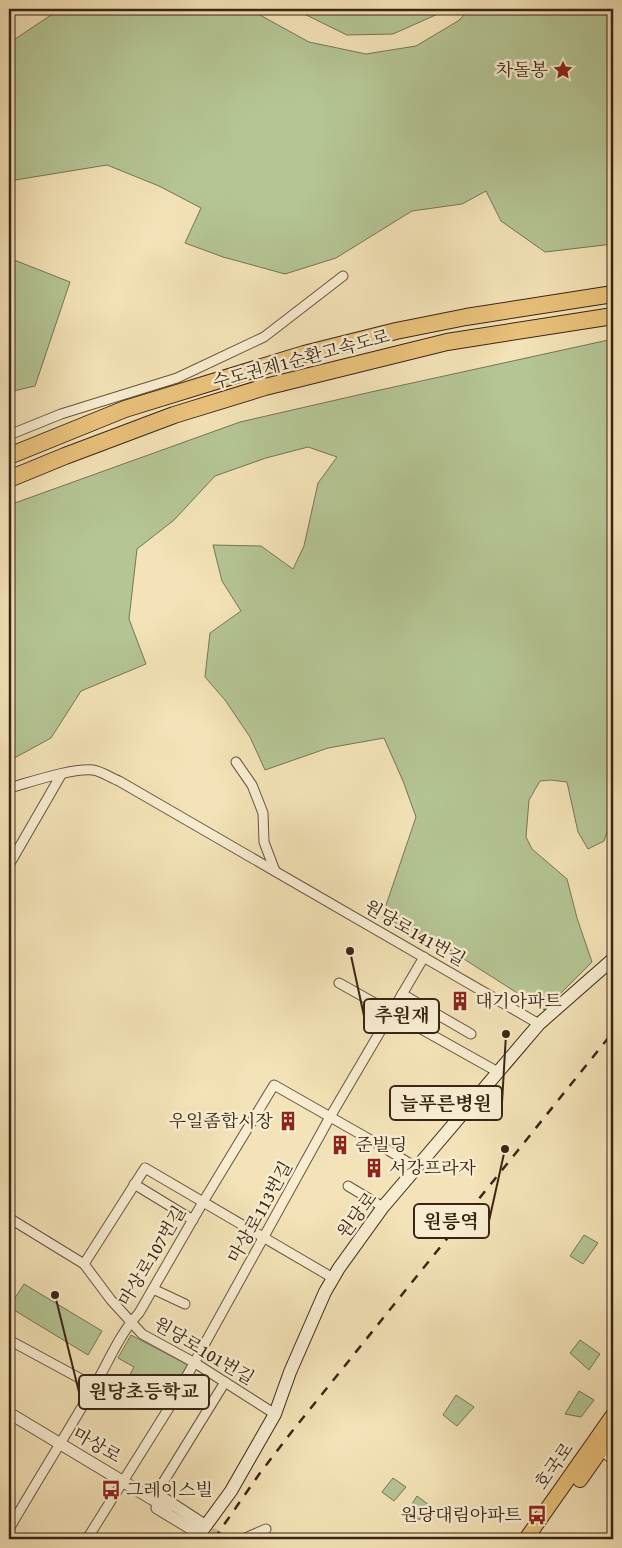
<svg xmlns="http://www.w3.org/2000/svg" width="622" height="1548" viewBox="0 0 622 1548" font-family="'Gentium Book Plus','Noto Serif KR',serif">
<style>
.green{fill:#b5c594;stroke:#777554}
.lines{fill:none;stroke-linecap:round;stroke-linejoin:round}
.tertiary-tunnel{stroke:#cfbd97;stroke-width:11;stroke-dasharray:11 5.5;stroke-linecap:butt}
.minor-casing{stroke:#68543e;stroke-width:11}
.tertiary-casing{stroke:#68543e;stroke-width:13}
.secondary-casing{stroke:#392515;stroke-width:14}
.primary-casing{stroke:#392515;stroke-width:16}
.motorway-casing{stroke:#392515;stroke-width:18}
.minor{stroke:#f8edd1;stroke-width:9}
.tertiary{stroke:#f8edd1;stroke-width:11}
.secondary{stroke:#f8edd1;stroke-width:12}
.primary{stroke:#eac27c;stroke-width:14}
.motorway{stroke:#eac27c;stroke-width:16}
.rail{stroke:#392515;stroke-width:2.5;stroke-dasharray:9 9;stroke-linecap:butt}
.labels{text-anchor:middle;stroke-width:5;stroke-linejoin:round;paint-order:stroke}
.poi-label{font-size:18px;fill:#392515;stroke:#f8edd1;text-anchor:start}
.street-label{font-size:18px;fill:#392515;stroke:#f8edd1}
.leader{fill:none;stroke:#392515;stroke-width:2}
.callout-dot{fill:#392515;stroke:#f8edd1;stroke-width:2}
.callout{fill:#f8edd1;stroke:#392515;stroke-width:2}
.callout-label{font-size:19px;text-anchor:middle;font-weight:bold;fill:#392515}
</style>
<rect width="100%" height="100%" fill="#f4e3b8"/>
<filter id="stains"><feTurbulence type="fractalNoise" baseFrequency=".004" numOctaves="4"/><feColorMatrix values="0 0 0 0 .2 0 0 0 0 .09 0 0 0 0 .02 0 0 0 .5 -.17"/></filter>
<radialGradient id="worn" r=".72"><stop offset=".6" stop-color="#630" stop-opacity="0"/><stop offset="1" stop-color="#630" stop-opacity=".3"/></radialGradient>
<g class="green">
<polygon points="60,9 249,9 309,42 366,54 416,46 458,21 470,9 613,9 613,244 545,252 501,221 486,191 462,204 412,211 336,258 285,274 223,257 185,243 201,208 159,186 107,165 9,181 9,43"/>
<polygon points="294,9 449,9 393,34 347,35"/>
<polygon points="9,258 70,282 35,386 9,392"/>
<polygon points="613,339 613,814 604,841 588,849 578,832 567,782 551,780 540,781 529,800 526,837 532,849 567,879 577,918 592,962 544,1010 434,940 382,917 416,817 403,781 384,738 328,748 265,770 250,737 225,700 205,677 210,633 241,611 222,581 213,545 261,546 293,569 304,546 318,483 337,457 308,447 266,458 215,476 174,520 137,549 129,619 146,664 81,691 51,738 9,761 9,506 12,504 240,422 371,392"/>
<polygon points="584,1235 598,1243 583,1264 570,1256"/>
<polygon points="24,1284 102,1331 88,1355 9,1307"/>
<polygon points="131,1335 188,1365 167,1401 128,1378 134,1367 118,1358"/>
<polygon points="580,1340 600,1354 589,1370 570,1353"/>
<polygon points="579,1391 594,1400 581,1417 565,1414"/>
<polygon points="456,1395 474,1407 457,1426 443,1415"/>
<polygon points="393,1478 406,1487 394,1501 382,1492"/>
<polygon points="417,1496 429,1505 419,1520 407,1512"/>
</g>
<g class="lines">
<polyline class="tertiary-tunnel" points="196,1525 223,1539"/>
<defs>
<g id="minor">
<polyline points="9,435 61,414 177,378 264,337 343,276"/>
<polyline points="236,762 252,785 263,813 264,842 275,871"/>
<path d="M 9,788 C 31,782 71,768 93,770 C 101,771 111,778 119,781 L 539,1024"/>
<polyline points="9,865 61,775"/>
<polyline points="339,983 498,1072"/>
<polyline points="402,994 471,1034"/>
<polyline points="134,1184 193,1220"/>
<polyline points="348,1186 383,1207"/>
<polyline points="9,1218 84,1264 111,1300 142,1334 195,1363 275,1414"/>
<polyline points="84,1264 145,1168 333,1278"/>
<polyline points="153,1289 185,1304"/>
<polyline points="9,1340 94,1386"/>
<polyline points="601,1450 613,1460"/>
<polyline points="156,1494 225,1382"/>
<path d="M 9,1529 C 37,1481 67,1433 95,1385 C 109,1361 120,1333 139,1313 L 203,1202 L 274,1085 L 383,1147 L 417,1168"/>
<polyline points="87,1539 172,1403 330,1117 424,957"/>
<polyline points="243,1539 266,1529"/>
</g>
<g id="tertiary">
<polyline points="9,1413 167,1508"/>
<polyline points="163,1498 206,1526"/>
<polyline points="157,1508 200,1534"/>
</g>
<polyline id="secondary" points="196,1539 231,1491 275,1414 290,1372 325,1292 339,1268 383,1207 539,1024 613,959"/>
<g id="primary">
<polyline points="580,1480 613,1433"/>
<polyline points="526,1539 613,1415"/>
</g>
<g id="motorway">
<polyline points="9,456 125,409 304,354 396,331 466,317 613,294"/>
<polyline points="9,479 65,456 174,415 265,387 447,342 613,316"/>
</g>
</defs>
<use href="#minor" class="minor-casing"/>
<use href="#tertiary" class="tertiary-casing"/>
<use href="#secondary" class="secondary-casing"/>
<use href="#primary" class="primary-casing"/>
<use href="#motorway" class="motorway-casing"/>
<use href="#minor" class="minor"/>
<use href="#tertiary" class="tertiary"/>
<use href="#secondary" class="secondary"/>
<use href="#primary" class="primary"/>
<use href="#motorway" class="motorway"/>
<polyline class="rail" points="214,1539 260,1473 290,1434 613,1032"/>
</g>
<defs>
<symbol id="sight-bare" viewBox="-9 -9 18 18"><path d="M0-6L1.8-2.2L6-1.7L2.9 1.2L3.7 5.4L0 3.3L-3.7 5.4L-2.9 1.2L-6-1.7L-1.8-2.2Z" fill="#8f2418" stroke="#f8edd1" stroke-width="2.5" paint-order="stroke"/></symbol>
<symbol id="building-bare" viewBox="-9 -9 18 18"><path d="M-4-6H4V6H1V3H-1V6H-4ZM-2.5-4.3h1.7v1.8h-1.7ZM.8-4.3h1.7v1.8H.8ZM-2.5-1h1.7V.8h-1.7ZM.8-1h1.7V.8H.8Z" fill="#8f2418" stroke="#f8edd1" stroke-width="2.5" paint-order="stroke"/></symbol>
<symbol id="bus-bare" viewBox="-9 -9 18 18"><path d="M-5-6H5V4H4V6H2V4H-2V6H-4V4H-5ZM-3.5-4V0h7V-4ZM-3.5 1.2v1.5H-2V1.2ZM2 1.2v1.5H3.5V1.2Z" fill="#8f2418" stroke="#f8edd1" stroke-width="2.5" paint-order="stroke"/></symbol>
</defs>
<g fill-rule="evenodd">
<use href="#sight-bare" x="549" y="56" width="28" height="28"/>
<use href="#building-bare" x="446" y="987" width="28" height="28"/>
<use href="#building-bare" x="274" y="1107" width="28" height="28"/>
<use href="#building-bare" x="326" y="1131" width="28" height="28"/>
<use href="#building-bare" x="360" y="1154" width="28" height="28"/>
<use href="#bus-bare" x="97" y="1476" width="28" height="28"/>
<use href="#bus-bare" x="523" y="1501" width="28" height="28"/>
</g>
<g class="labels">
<g class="poi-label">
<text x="548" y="76" text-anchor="end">차돌봉</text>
<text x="475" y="1007">대기아파트</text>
<text x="273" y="1127" text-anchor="end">우일좀합시장</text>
<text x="355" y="1151">준빌딩</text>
<text x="389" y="1174">서강프라자</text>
<text x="126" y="1496">그레이스빌</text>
<text x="522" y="1521" text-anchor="end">원당대림아파트</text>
</g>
<g class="street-label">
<text transform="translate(301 359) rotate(-15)" y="6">수도권제1순환고속도로</text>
<text transform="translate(415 933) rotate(30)" y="6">원당로141번길</text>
<text transform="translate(260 1212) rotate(-61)" y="6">마상로113번길</text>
<text transform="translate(357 1215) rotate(-53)" y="6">원당로</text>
<text transform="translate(152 1256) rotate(-59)" y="6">마상로107번길</text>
<text transform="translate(204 1351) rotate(31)" y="6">원당로101번길</text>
<text transform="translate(97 1445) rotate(30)" y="6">마상로</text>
<text transform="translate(554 1466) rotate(-55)" y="6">호국로</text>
</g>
</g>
<path class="leader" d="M350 951L364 1016M506 1034L502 1103M505 1149L489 1221M55 1295L79 1392"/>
<g class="callout-dot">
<circle cx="350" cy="951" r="5"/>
<circle cx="506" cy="1034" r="5"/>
<circle cx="505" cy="1149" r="5"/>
<circle cx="55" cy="1295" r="5"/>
</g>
<g class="callout">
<rect x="364" y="999" width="75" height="34" rx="5"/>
<rect x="390" y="1086" width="112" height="34" rx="5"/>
<rect x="414" y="1204" width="75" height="34" rx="5"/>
<rect x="79" y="1375" width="130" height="34" rx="5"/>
</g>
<g class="callout-label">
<text x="402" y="1022">추원재</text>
<text x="446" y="1110">늘푸른병원</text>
<text x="451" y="1228">원릉역</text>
<text x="144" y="1398">원당초등학교</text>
</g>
<rect width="622" height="1548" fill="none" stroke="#f4e3b8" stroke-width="30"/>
<rect x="10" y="10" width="602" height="1528" fill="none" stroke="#392515" stroke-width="2.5"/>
<rect x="15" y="15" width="592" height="1518" fill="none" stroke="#392515"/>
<rect width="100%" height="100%" filter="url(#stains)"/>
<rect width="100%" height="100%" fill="url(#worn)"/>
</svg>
